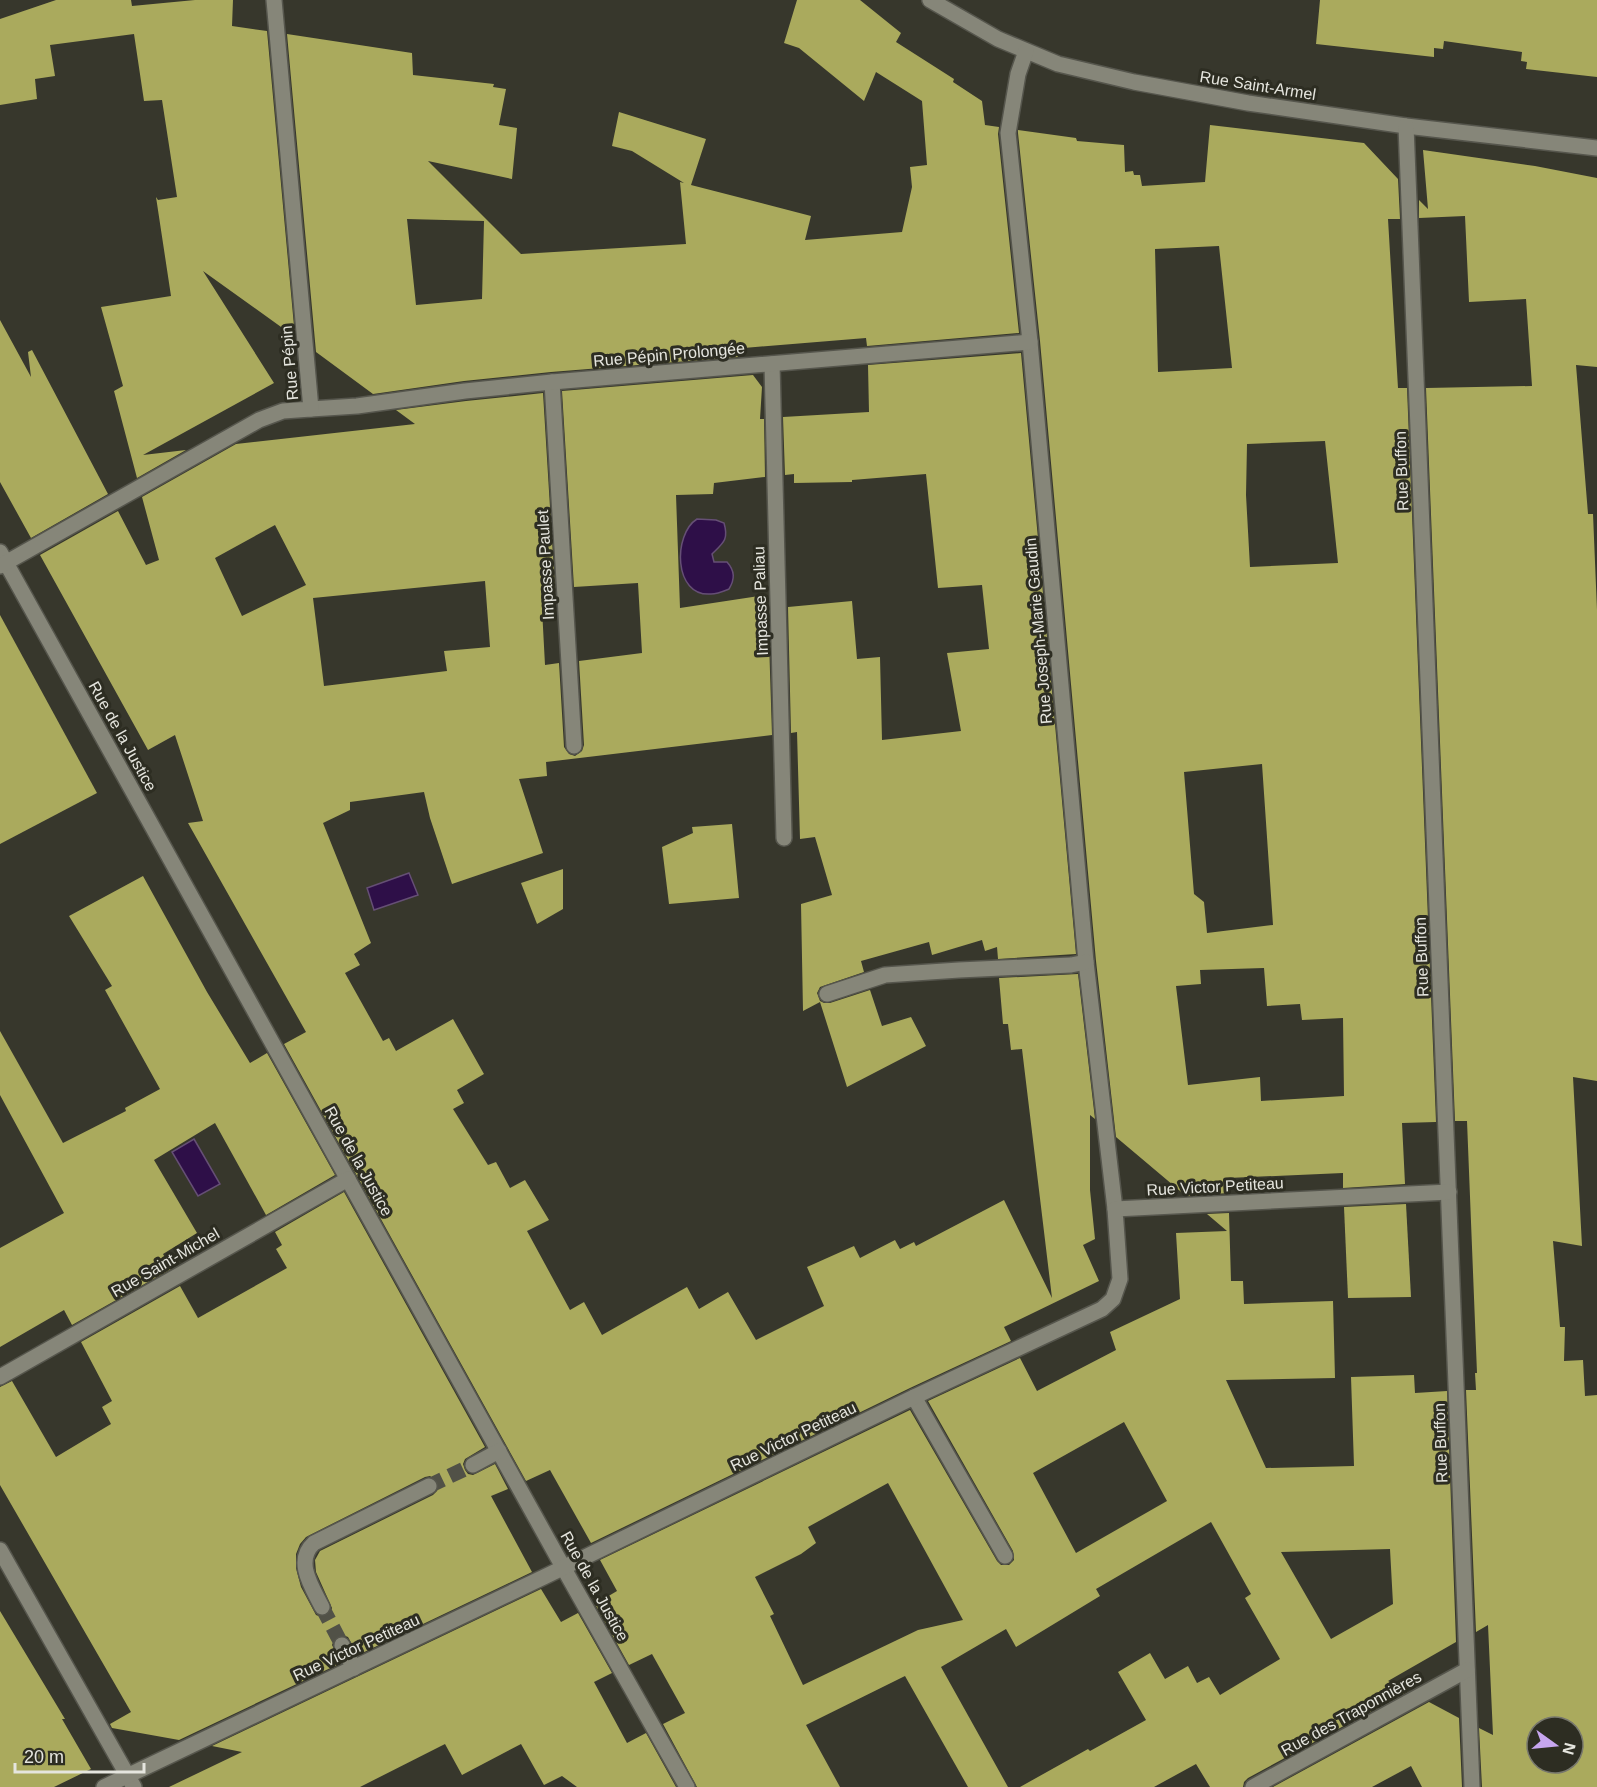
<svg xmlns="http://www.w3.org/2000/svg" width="1597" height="1787" viewBox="0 0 1597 1787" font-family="Arial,sans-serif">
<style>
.water{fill:#2e0f48;stroke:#654f75;stroke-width:1.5}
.building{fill:#aaaa5d;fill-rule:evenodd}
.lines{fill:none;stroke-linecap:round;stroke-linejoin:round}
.minor-tunnel{stroke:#515147;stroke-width:15;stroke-dasharray:15 8;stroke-linecap:butt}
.minor-casing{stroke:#56564d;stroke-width:18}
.minor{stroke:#868679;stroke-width:15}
.labels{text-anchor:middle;stroke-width:6;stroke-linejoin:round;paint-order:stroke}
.street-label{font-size:16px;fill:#e5e5de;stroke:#2d2d22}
</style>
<rect width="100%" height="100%" fill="#37372c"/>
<g class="water">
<path d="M 697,519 L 716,520 L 724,523 C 729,540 723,543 712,554 L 714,562 L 727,562 C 735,571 735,579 729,589 C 724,591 717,594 711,594 C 673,597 673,534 697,519 Z"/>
<polygon points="409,873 418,895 374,910 367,888"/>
<polygon points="194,1139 220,1184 198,1196 172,1152"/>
</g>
<g class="building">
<polygon points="56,0 131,0 132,6 195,0 233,0 232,26 267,31 295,337 203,271 274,383 143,455 186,450 137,478 114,391 123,386 101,307 171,296 156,197 158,200 177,197 162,100 144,101 134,34 50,45 55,76 35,79 37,99 0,105 0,19"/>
<path d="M 797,0 L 860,0 L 901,33 L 896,42 L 954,79 L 953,82 L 982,101 L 985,125 L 999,127 L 998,134 L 1019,333 L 867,346 L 866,338 L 732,349 L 738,357 L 551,372 L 464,381 L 373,394 L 316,352 L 287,34 L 412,53 L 413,75 L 494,84 L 493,87 L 506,89 L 499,125 L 517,128 L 512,179 L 428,161 L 521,254 L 686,244 L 680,182 L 684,183 L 632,151 L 612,146 L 619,112 L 706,139 L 691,185 L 811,216 L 805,240 L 902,232 L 912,187 L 910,167 L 927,165 L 922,101 L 876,72 L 864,101 L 799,48 L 784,43 ZM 407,219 L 484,221 L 482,299 L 416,305 Z"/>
<polygon points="1320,0 1597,0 1597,77 1526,69 1527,62 1521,61 1522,52 1444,41 1443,49 1434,48 1434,57 1316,44"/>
<path d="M 1210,125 L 1364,143 L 1398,179 L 1400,219 L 1388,219 L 1398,388 L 1407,388 L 1436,1122 L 1402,1123 L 1405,1184 L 1343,1188 L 1343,1173 L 1228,1178 L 1228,1193 L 1186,1196 L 1116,1137 L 1096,961 L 1040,341 L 1018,133 L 1018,130 L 1076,138 L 1077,141 L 1124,145 L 1125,172 L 1133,171 L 1134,175 L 1140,175 L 1142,186 L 1205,182 ZM 1219,246 L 1232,368 L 1158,372 L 1155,249 ZM 1325,441 L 1338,563 L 1250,567 L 1246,495 L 1247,444 ZM 1262,764 L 1273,925 L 1207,933 L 1204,902 L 1194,894 L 1184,772 ZM 1264,968 L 1267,1006 L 1300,1004 L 1302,1020 L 1343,1018 L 1344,1096 L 1261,1101 L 1260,1077 L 1188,1085 L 1176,986 L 1201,984 L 1200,970 Z"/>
<path d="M 1423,150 L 1535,166 L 1597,178 L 1597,367 L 1576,365 L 1588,514 L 1593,514 L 1597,610 L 1597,1081 L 1573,1077 L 1582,1246 L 1553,1241 L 1560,1327 L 1565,1327 L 1564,1361 L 1583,1360 L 1585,1396 L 1597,1395 L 1597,1787 L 1482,1787 L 1479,1728 L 1493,1735 L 1488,1625 L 1476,1632 L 1466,1390 L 1476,1390 L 1475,1373 L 1477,1373 L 1467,1121 L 1455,1121 L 1426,388 L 1532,386 L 1526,299 L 1469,302 L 1465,216 L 1419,218 L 1419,200 L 1428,209 ZM 1537,1727 L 1573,1727 L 1573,1763 L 1537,1763 Z"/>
<polygon points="0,320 31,377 28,352 32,350 108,494 31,538 0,482"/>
<polygon points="1021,353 1076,954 998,959 997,947 985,951 982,940 932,955 929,942 861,961 864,972 820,987 817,993 820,1001 824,1003 830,1003 870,990 882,1026 911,1017 926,1046 847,1087 820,1002 803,1011 801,904 832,895 815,837 800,839 797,732 791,733 788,607 852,601 857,659 880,657 882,740 961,731 947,653 989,649 982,585 938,588 926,474 852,480 852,482 794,483 794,474 785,475 783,417 869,412 868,365"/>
<path d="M 753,375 L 762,387 L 760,419 L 764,419 L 765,477 L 714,483 L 713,494 L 676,495 L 680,608 L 765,595 L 766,609 L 768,609 L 772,735 L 546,762 L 547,776 L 519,779 L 543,853 L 452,884 L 430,818 L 424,792 L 350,802 L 350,810 L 323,823 L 371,943 L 354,954 L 360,965 L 345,973 L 383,1041 L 389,1038 L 396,1051 L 453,1019 L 484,1074 L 457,1090 L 464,1103 L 453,1109 L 488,1165 L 496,1162 L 510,1188 L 525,1180 L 549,1220 L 527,1231 L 570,1310 L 584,1302 L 602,1335 L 687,1287 L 699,1309 L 728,1292 L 756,1340 L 824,1306 L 807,1267 L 854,1246 L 860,1258 L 895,1240 L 900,1249 L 914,1242 L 916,1246 L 1004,1200 L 1052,1298 L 1022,1049 L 1011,1050 L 1008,1024 L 1003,1024 L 999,978 L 1078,974 L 1095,1119 L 1090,1115 L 1090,1190 L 1095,1239 L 1083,1245 L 1099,1281 L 1004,1327 L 1011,1341 L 910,1388 L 591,1543 L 550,1470 L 526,1481 L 284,1044 L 306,1032 L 188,823 L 203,821 L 175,735 L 148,750 L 40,555 L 118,511 L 146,565 L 159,560 L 142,497 L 236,444 L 415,424 L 396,410 L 466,401 L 543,393 L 555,589 L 541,590 L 545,665 L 559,663 L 564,747 L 569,754 L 575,756 L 582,751 L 584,745 L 579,661 L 642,653 L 638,583 L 574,587 L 562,391 ZM 275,525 L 306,585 L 242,616 L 215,558 ZM 485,581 L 490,647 L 444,651 L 447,671 L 324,686 L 313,598 Z"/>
<polygon points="0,615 97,793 0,844"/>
<polygon points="732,824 739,898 669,904 662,847 693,833 692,827"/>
<polygon points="563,869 563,909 537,924 521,883"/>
<polygon points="143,876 207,992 250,1063 267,1053 335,1175 266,1215 215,1123 154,1160 197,1233 163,1254 171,1269 72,1325 64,1310 0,1347 0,1248 64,1213 0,1095 0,1031 63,1143 126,1111 125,1108 160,1089 105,990 112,986 69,916"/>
<path d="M 344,1192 L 485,1447 L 465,1459 L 463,1464 L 465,1470 L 468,1474 L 473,1475 L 495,1464 L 508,1489 L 491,1496 L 532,1572 L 358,1655 L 348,1637 L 343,1635 L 338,1636 L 334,1640 L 332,1645 L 341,1663 L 179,1740 L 112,1728 L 110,1724 L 131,1712 L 0,1485 L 0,1387 L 12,1381 L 56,1457 L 111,1424 L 102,1407 L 112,1401 L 81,1342 L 180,1286 L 198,1318 L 287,1268 L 276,1249 L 282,1245 L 275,1232 ZM 430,1476 L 437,1481 L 439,1486 L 437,1491 L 433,1495 L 320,1551 L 315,1560 L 316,1572 L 332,1608 L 330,1613 L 326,1616 L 321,1617 L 316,1615 L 301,1587 L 296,1568 L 296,1554 L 300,1544 L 306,1537 L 425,1477 Z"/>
<polygon points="1406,1204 1411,1297 1348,1298 1344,1207"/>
<path d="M 1229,1213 L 1231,1281 L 1243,1281 L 1244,1304 L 1333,1301 L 1335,1378 L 1226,1380 L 1266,1468 L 1354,1466 L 1351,1377 L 1414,1375 L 1415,1393 L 1447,1391 L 1456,1642 L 1388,1681 L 1408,1691 L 1248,1778 L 1244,1782 L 1243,1787 L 1210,1787 L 1196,1764 L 1154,1787 L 1020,1787 L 1088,1749 L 1090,1751 L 1146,1720 L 1118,1672 L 1150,1653 L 1165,1679 L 1188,1666 L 1197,1683 L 1209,1677 L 1220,1695 L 1280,1659 L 1245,1598 L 1251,1594 L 1211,1522 L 1096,1589 L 1100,1596 L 1016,1647 L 1006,1629 L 941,1667 L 1008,1787 L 968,1787 L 905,1676 L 806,1725 L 840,1787 L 697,1787 L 663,1724 L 685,1713 L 652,1654 L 629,1665 L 595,1604 L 617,1591 L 600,1560 L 910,1410 L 997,1561 L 1001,1565 L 1009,1565 L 1014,1560 L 1013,1551 L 928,1401 L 1020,1358 L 1037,1391 L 1116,1350 L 1110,1332 L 1180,1299 L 1176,1233 L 1227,1231 L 1207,1214 ZM 1124,1422 L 1167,1501 L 1076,1553 L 1033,1473 ZM 888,1483 L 963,1620 L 918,1630 L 803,1685 L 770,1616 L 774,1614 L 755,1577 L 801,1554 L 816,1543 L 808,1527 ZM 1390,1549 L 1393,1604 L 1331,1639 L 1281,1552 Z"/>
<polygon points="541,1589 561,1622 578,1613 612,1673 594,1682 627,1743 646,1733 676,1787 577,1787 562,1776 544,1785 521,1744 462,1775 445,1744 360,1787 169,1787 242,1752 212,1746"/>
<polygon points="0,1611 65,1719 62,1719 91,1769 54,1787 0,1787"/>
<polygon points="1429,1702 1459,1718 1462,1787 1422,1787 1411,1766 1372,1787 1273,1787"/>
</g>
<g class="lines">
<g class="minor-tunnel">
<polyline points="429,1486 473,1465"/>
<polyline points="322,1607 342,1645"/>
</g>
<defs>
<g id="minor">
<polyline points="930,0 998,39 1058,64 1134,82 1248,103 1406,126 1597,148"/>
<polyline points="1026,51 1018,74 1008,133 1030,342 1086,962 1115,1209"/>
<polyline points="1406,126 1472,1787"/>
<polyline points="772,364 784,838"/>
<polyline points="552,382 574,746"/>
<polyline points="311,409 357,406 465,391 552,382 1030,342"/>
<polyline points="0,552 563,1567 687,1787"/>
<polyline points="0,566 259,420 283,411 311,409 274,0"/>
<polyline points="827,994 885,975 959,970 1071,965 1086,962"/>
<polyline points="0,1377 348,1179"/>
<polyline points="914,1397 1005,1556"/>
<polyline points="473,1465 499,1451"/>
<polyline points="0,1550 134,1787"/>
<path d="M 322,1607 C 312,1587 294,1561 314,1543 L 429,1486"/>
<polyline points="342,1645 354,1668"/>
<polyline points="104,1787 544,1577 914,1397 1102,1309 1113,1299 1120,1279 1115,1209 1449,1192"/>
<polyline points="1253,1787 1467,1670"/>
</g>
</defs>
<use href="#minor" class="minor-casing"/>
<use href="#minor" class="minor"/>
</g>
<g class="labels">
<g class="street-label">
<text transform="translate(1258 85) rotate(9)" y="6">Rue Saint-Armel</text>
<text transform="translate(669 354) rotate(-5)" y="6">Rue Pépin Prolongée</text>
<text transform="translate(289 363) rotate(-95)" y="6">Rue Pépin</text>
<text transform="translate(1401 471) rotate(-92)" y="6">Rue Buffon</text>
<text transform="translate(545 565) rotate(-93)" y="6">Impasse Paulet</text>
<text transform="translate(760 601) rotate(-92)" y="6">Impasse Paliau</text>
<text transform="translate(1038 631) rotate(-95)" y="6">Rue Joseph-Marie Gaudin</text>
<text transform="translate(123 736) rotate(61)" y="6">Rue de la Justice</text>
<text transform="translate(1421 957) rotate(-92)" y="6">Rue Buffon</text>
<text transform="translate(359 1161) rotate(61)" y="6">Rue de la Justice</text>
<text transform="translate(1215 1186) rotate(-3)" y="6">Rue Victor Petiteau</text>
<text transform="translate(165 1262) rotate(-30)" y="6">Rue Saint-Michel</text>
<text transform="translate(793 1436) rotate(-26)" y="6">Rue Victor Petiteau</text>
<text transform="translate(1440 1443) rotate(-92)" y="6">Rue Buffon</text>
<text transform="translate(595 1586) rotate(61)" y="6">Rue de la Justice</text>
<text transform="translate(356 1647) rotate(-25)" y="6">Rue Victor Petiteau</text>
<text transform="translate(1351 1713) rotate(-29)" y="6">Rue des Traponnières</text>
</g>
</g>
<g transform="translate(1555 1745) rotate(105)"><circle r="28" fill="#2d2d22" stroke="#77776d" stroke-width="1.5"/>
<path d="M0-4.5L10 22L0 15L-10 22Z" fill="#c7a6ef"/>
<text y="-9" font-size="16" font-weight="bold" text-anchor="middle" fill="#e5e5de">N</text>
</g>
<path d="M15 1763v9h129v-9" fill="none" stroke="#e5e5de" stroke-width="3"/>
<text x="24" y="1763" font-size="18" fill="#e5e5de" stroke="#2d2d22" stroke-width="4.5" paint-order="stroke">20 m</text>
</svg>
